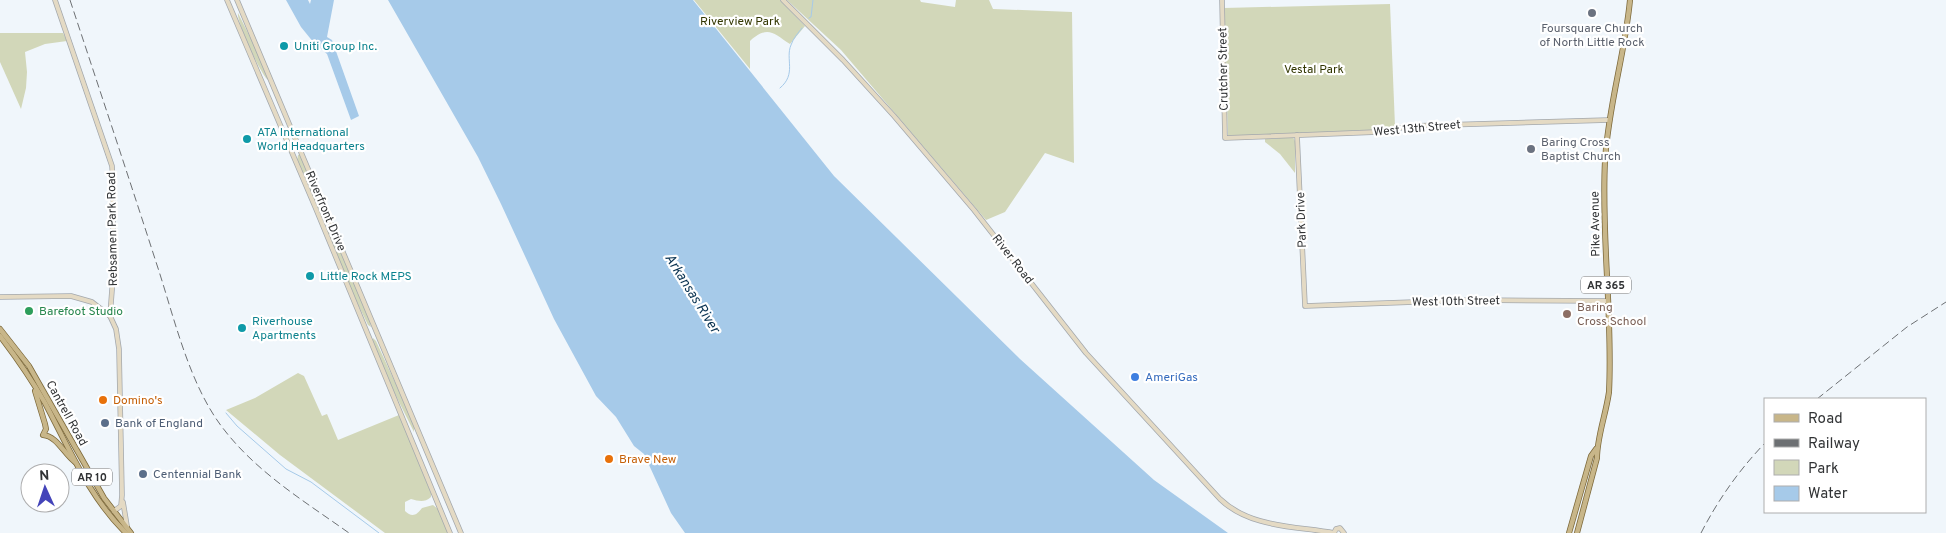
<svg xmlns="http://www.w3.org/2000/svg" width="1946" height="533" viewBox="0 0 1946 533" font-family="Overpass,sans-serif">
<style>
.green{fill:#d2d7b9}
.water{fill:#a6cae9}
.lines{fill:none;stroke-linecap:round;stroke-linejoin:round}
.stream{stroke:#a6cae9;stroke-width:1}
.secondary-casing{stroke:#a3a8ad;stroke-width:5.5}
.primary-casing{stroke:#7c6839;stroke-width:6}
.secondary{stroke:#e4dac4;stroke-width:4}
.primary{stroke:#c8b689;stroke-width:4.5}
.rail{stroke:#6d7073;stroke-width:1;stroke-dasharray:8 4;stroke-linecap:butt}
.worship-dot{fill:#6b7280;stroke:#fff;stroke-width:2}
.culture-dot{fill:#0f9aa8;stroke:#fff;stroke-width:2}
.leisure-dot{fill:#2e9e5b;stroke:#fff;stroke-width:2}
.education-dot{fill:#8d6e63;stroke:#fff;stroke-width:2}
.shop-dot{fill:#3f7fe0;stroke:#fff;stroke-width:2}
.food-dot{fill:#e8710a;stroke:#fff;stroke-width:2}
.service-dot{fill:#5c6f8a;stroke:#fff;stroke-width:2}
.labels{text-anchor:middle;stroke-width:4.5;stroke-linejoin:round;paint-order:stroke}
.shield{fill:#fff;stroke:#6f7072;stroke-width:1}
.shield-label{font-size:11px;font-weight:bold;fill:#313335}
.park-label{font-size:12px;fill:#323601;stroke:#fff}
.worship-label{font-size:12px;fill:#5b616d;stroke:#fff}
.culture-label{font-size:12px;fill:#0d838f;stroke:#fff;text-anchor:start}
.street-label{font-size:12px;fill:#313335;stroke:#fff}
.education-label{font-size:12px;fill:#785e54;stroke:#fff;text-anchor:start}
.leisure-label{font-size:12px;fill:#27864d;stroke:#fff;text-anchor:start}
.shop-label{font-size:12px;fill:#366cbe;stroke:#fff;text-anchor:start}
.food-label{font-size:12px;fill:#c56008;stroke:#fff;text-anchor:start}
.service-label{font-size:12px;fill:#4e5e75;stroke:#fff;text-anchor:start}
.water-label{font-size:14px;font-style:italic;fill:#073150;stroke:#fff}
</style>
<rect width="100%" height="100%" fill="#f0f6fb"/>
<g class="green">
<path d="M 694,0 L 780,0 L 805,26 L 790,44 C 773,33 768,25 750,41 L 750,69 Z"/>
<polygon points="787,0 920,0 921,2 955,7 956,0 989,0 993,9 1072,12 1074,163 1045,153 1005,212 986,220 841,50"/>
<polygon points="1390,4 1395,126 1376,130 1228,136 1224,8"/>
<path d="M 238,13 L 256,49 L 268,80 C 261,75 236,21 238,13 Z"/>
<polygon points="0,33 63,33 67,41 45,44 25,52 27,72 26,88 21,109 0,62"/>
<polygon points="1293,137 1295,141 1295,173 1280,154 1265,142 1265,139"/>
<polygon points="300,154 323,208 324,215 321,213 297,161 298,155"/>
<polygon points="327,226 345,261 369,318 371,327 368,325 351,290 326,230"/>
<polygon points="373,338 376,341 404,402 414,426 414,432 393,390 373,342"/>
<path d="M 298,373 L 304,376 L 322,416 L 327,414 L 338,440 L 399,415 L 431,493 L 431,497 C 424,503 419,501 411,499 L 405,502 L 405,511 C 412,518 417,515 422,508 L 433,505 L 438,509 L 448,533 L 385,533 L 280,455 L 226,410 L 255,398 Z"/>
</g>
<g class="water">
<polygon points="286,0 308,0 310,4 311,0 334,0 327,37 332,40 359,116 351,120 327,54 314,43 301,27"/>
<polygon points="388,0 693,0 834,176 1020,359 1154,480 1228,533 685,533 671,513 644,454 634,446 616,417 596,396 554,319 501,204 478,157"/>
</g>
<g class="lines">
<g class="stream">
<polyline points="809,18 811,17 813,0"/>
<path d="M 780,88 C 797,74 785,59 791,45 C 793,39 798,33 802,28"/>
<polyline points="226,413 237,426 286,469 311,482 379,533"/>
</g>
<defs>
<g id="secondary">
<polyline points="55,0 112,166 113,181 113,277 110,316 116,329 119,349 122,495 121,506 114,511"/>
<polyline points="227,0 316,209 450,533"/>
<polyline points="237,0 461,533"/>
<path d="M 783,0 L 843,60 L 894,116 L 974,210 L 1086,353 L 1220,499 C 1250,528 1296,526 1334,533"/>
<polyline points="1222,0 1225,138 1378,132 1411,126 1609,120"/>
<polyline points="1297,135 1305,306 1469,300 1607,301"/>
<polyline points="0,297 71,296 92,302 110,316"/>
<polyline points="123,502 127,526"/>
<polyline points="1334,533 1336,529 1340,528 1344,533"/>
</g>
<g id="primary">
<polyline points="0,329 29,366 104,498 131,533"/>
<path d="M 0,336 C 16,357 32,380 45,403 C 69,448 89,497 126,533"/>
<path d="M 35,391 L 45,424 L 46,429 L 43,435 C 57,436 64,454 75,462"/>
<polyline points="1569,533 1591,456 1596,449"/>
<path d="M 1577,533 L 1597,458 C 1597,437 1606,414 1609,392 C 1613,315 1601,238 1605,161 C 1608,107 1625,54 1630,0"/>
</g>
</defs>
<use href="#secondary" class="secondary-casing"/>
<use href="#primary" class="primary-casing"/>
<use href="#secondary" class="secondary"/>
<use href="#primary" class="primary"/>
<g class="rail">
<path d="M 70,0 C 99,88 128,175 156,262 C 174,316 188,382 222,427 C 256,472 304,501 349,533"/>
<polyline points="1817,399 1907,327 1946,302"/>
<path d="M 1701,533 C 1718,500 1739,470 1765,443"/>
</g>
</g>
<g class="worship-dot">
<circle cx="1592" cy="13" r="5"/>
<circle cx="1531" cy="149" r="5"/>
</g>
<g class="culture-dot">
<circle cx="284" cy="46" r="5"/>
<circle cx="247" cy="139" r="5"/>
<circle cx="310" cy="276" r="5"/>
<circle cx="242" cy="328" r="5"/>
</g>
<circle class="leisure-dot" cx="29" cy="311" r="5"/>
<circle class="education-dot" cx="1567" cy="314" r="5"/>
<circle class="shop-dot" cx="1135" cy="377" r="5"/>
<g class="food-dot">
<circle cx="103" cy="400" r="5"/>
<circle cx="609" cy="459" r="5"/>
</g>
<g class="service-dot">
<circle cx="105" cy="423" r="5"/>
<circle cx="143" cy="474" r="5"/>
</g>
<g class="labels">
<g class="shield">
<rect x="1581" y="276.5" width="50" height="17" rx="4"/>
<rect x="72" y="468.5" width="40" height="17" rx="4"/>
</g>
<g class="shield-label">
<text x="1606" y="289">AR 365</text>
<text x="92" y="481">AR 10</text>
</g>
<g class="park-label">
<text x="740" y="25">Riverview Park</text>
<text x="1314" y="73">Vestal Park</text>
</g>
<g class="worship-label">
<text x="1592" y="32">Foursquare Church<tspan x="1592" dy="14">of North Little Rock</tspan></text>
<text x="1541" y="146" text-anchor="start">Baring Cross<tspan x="1541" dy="14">Baptist Church</tspan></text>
</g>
<g class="culture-label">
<text x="294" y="50">Uniti Group Inc.</text>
<text x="257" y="136">ATA International<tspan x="257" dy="14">World Headquarters</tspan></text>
<text x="320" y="280">Little Rock MEPS</text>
<text x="252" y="325">Riverhouse<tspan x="252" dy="14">Apartments</tspan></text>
</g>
<g class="street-label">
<text transform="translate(1223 69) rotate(-91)" y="4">Crutcher Street</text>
<text transform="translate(1417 128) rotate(-5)" y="4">West 13th Street</text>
<text transform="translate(326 211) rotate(67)" y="4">Riverfront Drive</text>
<text transform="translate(1301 220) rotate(-92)" y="4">Park Drive</text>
<text transform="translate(1595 224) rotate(-91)" y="4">Pike Avenue</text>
<text transform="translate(112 229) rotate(-91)" y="4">Rebsamen Park Road</text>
<text transform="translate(1013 259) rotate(52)" y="4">River Road</text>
<text transform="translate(1456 301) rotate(-1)" y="4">West 10th Street</text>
<text transform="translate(67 413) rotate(61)" y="4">Cantrell Road</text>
</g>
<g class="education-label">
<text x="1577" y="311">Baring<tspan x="1577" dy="14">Cross School</tspan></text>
</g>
<g class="leisure-label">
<text x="39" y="315">Barefoot Studio</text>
</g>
<g class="shop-label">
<text x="1145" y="381">AmeriGas</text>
</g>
<g class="food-label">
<text x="113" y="404">Domino's</text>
<text x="619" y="463">Brave New</text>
</g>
<g class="service-label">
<text x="115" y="427">Bank of England</text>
<text x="153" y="478">Centennial Bank</text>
</g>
<g class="water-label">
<text transform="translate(693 293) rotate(58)" y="5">Arkansas River</text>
</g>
</g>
<rect x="1764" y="398" width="162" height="115" fill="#ffffff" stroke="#adadae"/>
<rect x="1774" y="414" width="25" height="8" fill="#c8b689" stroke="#adadae"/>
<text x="1808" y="423" font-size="15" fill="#313335">Road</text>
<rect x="1774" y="439" width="25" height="8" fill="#6d7073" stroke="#adadae"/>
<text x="1808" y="448" font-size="15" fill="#313335">Railway</text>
<rect x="1774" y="460" width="25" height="15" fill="#d2d7b9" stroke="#adadae"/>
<text x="1808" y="473" font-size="15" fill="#313335">Park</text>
<rect x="1774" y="486" width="25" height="15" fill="#a6cae9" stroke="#adadae"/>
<text x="1808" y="498" font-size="15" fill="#313335">Water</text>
<g transform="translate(45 488) rotate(357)"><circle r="24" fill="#ffffff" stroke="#adadae"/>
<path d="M0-4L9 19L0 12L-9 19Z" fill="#4444b9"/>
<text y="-8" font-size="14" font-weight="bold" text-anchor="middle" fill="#313335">N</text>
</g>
</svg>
